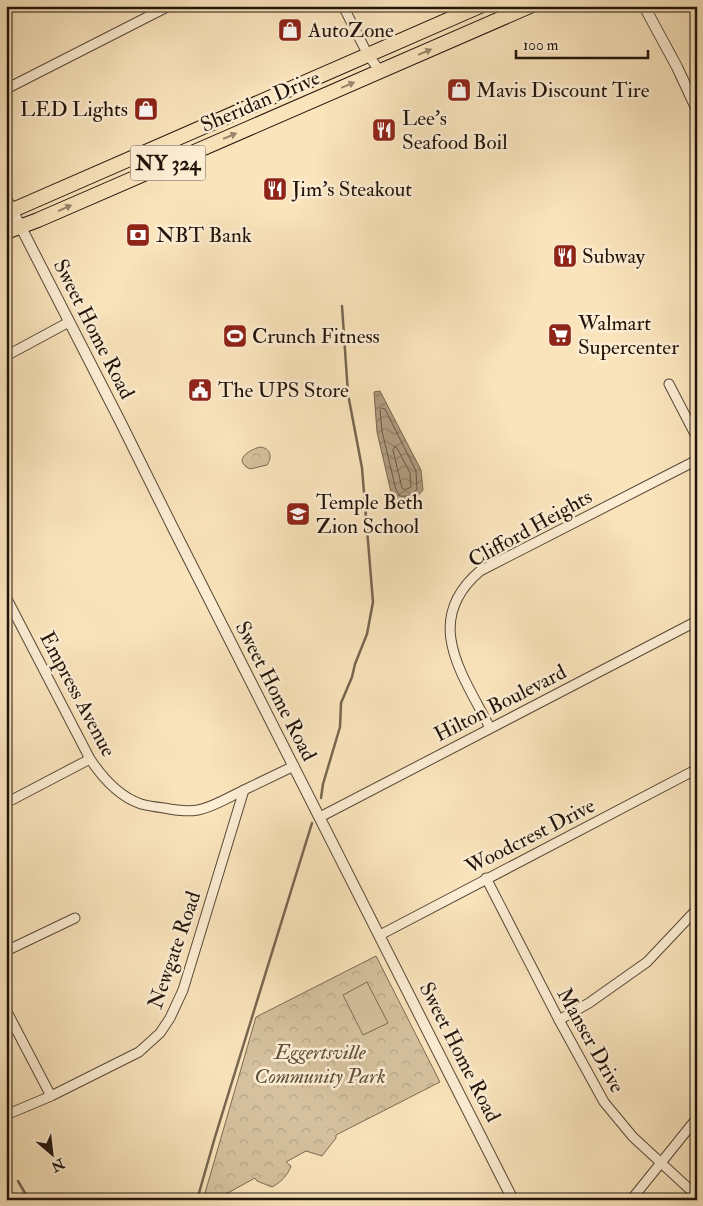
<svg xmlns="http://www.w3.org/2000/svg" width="703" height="1206" viewBox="0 0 703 1206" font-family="'IM FELL Double Pica',serif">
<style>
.forest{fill:url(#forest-crowns);stroke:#7b6a54}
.pitch{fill:#d5c19e;stroke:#7b6a54}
.water{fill:url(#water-waves);stroke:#776651}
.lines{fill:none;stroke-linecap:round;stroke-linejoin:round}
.shore{stroke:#685846;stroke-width:1}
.stream{stroke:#776651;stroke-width:2.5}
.minor-casing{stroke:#574837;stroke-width:11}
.tertiary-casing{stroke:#574837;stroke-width:12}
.primary-casing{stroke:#21140b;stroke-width:16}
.minor{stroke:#fcedd3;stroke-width:9}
.tertiary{stroke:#fcedd3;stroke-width:10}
.primary{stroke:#fae4bc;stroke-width:14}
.oneway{fill:#98866c}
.labels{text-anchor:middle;stroke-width:5;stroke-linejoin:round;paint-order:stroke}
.shield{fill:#fcedd3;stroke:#635547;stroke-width:1}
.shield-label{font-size:20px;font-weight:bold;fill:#21140b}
.poi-label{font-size:21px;fill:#21140b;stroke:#fcedd3;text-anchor:start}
.street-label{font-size:21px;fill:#21140b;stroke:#fcedd3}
.park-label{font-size:21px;font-style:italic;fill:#60513e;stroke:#fcedd3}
</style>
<defs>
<pattern id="forest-crowns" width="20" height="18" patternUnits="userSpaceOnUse" patternTransform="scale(1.25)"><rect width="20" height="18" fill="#d5c19e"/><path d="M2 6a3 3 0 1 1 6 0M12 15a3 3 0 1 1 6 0" fill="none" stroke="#b7a587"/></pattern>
<pattern id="water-waves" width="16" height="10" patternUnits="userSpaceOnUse" patternTransform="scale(1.25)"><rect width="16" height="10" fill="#b09d80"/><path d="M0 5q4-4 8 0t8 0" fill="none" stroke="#8f7f67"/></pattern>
</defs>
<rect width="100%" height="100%" fill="#fae4bc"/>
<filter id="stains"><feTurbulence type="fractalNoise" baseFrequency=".004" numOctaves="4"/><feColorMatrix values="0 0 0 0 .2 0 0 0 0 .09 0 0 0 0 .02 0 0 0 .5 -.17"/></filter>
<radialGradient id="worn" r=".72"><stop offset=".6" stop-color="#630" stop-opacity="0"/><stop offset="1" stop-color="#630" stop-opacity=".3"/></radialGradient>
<g class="forest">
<path d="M 260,447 C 270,448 273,456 267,465 L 250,469 C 232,460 249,450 260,447 Z"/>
<path d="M 376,956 L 440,1082 L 336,1135 L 336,1138 L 322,1156 L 306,1151 L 286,1162 L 291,1166 C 288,1175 280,1183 272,1187 L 257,1181 L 255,1178 L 215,1200 L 203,1200 L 256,1017 Z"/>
</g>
<polygon class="pitch" points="367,982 388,1023 363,1035 343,995"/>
<path class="water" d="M 380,391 L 421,470 L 423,490 C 416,499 409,502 397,501 L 391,492 L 377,432 L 374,392 Z"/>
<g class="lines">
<g class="shore">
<path d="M 382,408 L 385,409 L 416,471 L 417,489 C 413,495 407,497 400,496 L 396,490 L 382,431 L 380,410 Z"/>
<polygon points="395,447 397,448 410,473 411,487 405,490 402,488 393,450"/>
</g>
<g class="stream">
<polyline points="321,798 323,784 340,727 341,703 352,677 355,664 367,634 373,602 362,468 348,394 342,306"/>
<polyline points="18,1181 29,1200"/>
<polyline points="197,1200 215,1137 312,823"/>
</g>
<defs>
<g id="minor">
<polyline points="343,6 368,55 380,71"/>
<polyline points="6,89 169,6"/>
<polyline points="6,356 69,322"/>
<polyline points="669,384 697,438"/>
<path d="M 6,597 L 90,759 C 102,777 120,797 141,804 C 148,806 156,807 164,808 C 175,810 186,812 198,810 C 214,807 229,797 244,790"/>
<path d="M 490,728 C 463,675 421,621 480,571 L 697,460"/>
<polyline points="6,803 90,759"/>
<polyline points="320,817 697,621"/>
<polyline points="486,878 559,1020 604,1102 633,1137 697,1196"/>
<polyline points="380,935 697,769"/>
<polyline points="6,951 75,918"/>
<polyline points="6,1010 51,1096"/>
<polyline points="559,1020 589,1003 647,962 697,909"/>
<polyline points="6,1115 51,1096 139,1052 160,1033 170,1018 183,990 244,790 294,766"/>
<polyline points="631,1200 697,1118"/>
</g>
<g id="tertiary">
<polyline points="644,6 677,67 697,110"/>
<polyline points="6,198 120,421 173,528 513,1200"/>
</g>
<g id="primary">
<polyline points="6,213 480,6"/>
<polyline points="6,232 38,220 530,6"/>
</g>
</defs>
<use href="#minor" class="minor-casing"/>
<use href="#tertiary" class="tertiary-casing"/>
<use href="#primary" class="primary-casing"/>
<use href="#minor" class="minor"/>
<use href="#tertiary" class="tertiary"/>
<use href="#primary" class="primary"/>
</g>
<defs><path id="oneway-solid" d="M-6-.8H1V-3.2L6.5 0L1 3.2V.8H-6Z" transform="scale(1.25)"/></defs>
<g class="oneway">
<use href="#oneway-solid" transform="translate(425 52) rotate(-23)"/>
<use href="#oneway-solid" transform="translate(348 85) rotate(-23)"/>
<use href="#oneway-solid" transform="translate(230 136) rotate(-23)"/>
<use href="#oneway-solid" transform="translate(65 208) rotate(-24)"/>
</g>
<defs>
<symbol id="shop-square" viewBox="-11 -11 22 22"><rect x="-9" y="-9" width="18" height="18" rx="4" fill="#8f2418" stroke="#fcedd3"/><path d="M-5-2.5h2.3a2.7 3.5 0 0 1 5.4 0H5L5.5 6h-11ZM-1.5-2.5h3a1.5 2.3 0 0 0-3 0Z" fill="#fff"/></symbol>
<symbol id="restaurant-square" viewBox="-11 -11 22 22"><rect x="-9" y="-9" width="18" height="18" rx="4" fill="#8f2418" stroke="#fcedd3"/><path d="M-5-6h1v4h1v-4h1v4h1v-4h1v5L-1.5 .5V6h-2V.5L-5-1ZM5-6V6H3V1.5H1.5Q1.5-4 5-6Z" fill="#fff"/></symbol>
<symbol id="bank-square" viewBox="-11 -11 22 22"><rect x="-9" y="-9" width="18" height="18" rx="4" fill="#8f2418" stroke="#fcedd3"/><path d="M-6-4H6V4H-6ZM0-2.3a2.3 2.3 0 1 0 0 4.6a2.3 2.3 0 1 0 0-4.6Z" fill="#fff"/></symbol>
<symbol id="supermarket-square" viewBox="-11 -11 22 22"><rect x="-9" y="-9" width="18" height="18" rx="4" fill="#8f2418" stroke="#fcedd3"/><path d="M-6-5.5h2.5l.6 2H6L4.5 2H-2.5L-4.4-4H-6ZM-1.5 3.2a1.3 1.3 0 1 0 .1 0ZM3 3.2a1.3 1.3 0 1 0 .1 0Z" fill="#fff"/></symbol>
<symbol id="stadium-square" viewBox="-11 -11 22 22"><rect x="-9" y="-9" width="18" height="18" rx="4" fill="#8f2418" stroke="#fcedd3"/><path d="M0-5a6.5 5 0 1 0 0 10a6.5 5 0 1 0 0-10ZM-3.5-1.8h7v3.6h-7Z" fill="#fff"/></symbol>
<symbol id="civic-square" viewBox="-11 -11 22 22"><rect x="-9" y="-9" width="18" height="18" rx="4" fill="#8f2418" stroke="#fcedd3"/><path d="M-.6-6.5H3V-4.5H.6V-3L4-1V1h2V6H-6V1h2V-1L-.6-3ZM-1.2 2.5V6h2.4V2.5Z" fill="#fff"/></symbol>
<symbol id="school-square" viewBox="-11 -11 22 22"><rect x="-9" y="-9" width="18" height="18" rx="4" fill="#8f2418" stroke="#fcedd3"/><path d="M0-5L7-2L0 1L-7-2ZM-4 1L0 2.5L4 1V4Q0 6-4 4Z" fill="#fff"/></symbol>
</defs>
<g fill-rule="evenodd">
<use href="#shop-square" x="276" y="16" width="28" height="28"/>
<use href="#shop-square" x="445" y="76" width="28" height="28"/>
<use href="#shop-square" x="132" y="95" width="28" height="28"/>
<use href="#restaurant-square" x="370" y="116" width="28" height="28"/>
<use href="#restaurant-square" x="261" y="175" width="28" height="28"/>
<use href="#bank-square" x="124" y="221" width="28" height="28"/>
<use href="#restaurant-square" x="551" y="242" width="28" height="28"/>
<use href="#supermarket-square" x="546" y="321" width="28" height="28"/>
<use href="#stadium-square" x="221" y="322" width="28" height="28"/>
<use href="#civic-square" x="186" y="376" width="28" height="28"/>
<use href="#school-square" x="284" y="500" width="28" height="28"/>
</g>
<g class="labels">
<rect class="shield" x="130.5" y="145.5" width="75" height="35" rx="4"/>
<g class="shield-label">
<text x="168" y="170">NY 324</text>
</g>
<g class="poi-label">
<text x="308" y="37">AutoZone</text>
<text x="476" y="97">Mavis Discount Tire</text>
<text x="128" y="116" text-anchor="end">LED Lights</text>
<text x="402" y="125">Lee's<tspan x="402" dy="24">Seafood Boil</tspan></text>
<text x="292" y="196">Jim's Steakout</text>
<text x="156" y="242">NBT Bank</text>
<text x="582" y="263">Subway</text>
<text x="578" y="330">Walmart<tspan x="578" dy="24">Supercenter</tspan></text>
<text x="252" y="343">Crunch Fitness</text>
<text x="218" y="397">The UPS Store</text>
<text x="316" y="509">Temple Beth<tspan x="316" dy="24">Zion School</tspan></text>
</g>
<g class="street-label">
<text transform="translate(260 101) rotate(-23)" y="7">Sheridan Drive</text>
<text transform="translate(94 329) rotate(63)" y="7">Sweet Home Road</text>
<text transform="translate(530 528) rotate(-29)" y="7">Clifford Heights</text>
<text transform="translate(276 691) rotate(63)" y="7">Sweet Home Road</text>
<text transform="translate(78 694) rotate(62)" y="7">Empress Avenue</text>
<text transform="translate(500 703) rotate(-27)" y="7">Hilton Boulevard</text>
<text transform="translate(530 836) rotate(-27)" y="7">Woodcrest Drive</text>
<text transform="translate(174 950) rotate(-71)" y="7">Newgate Road</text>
<text transform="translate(591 1040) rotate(61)" y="7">Manser Drive</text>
<text transform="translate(460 1052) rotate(63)" y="7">Sweet Home Road</text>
</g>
<g class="park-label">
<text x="320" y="1059">Eggertsville<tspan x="320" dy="24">Community Park</tspan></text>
</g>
</g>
<rect width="703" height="1206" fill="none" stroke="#fae4bc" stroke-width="25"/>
<rect x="8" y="8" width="688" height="1191" fill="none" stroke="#21140b" stroke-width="2.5"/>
<rect x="12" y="12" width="678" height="1181" fill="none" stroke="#21140b"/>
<g transform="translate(52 1154) rotate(152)" stroke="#fcedd3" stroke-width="4" paint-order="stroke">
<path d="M0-4L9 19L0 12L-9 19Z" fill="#21140b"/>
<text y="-8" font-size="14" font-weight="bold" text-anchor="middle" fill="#21140b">N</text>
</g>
<path d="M516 50v8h132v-8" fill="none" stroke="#21140b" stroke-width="2.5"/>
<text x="523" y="50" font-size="15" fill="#21140b" stroke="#fcedd3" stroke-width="4" paint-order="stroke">100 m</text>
<rect width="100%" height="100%" filter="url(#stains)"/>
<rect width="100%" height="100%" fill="url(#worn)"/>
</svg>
